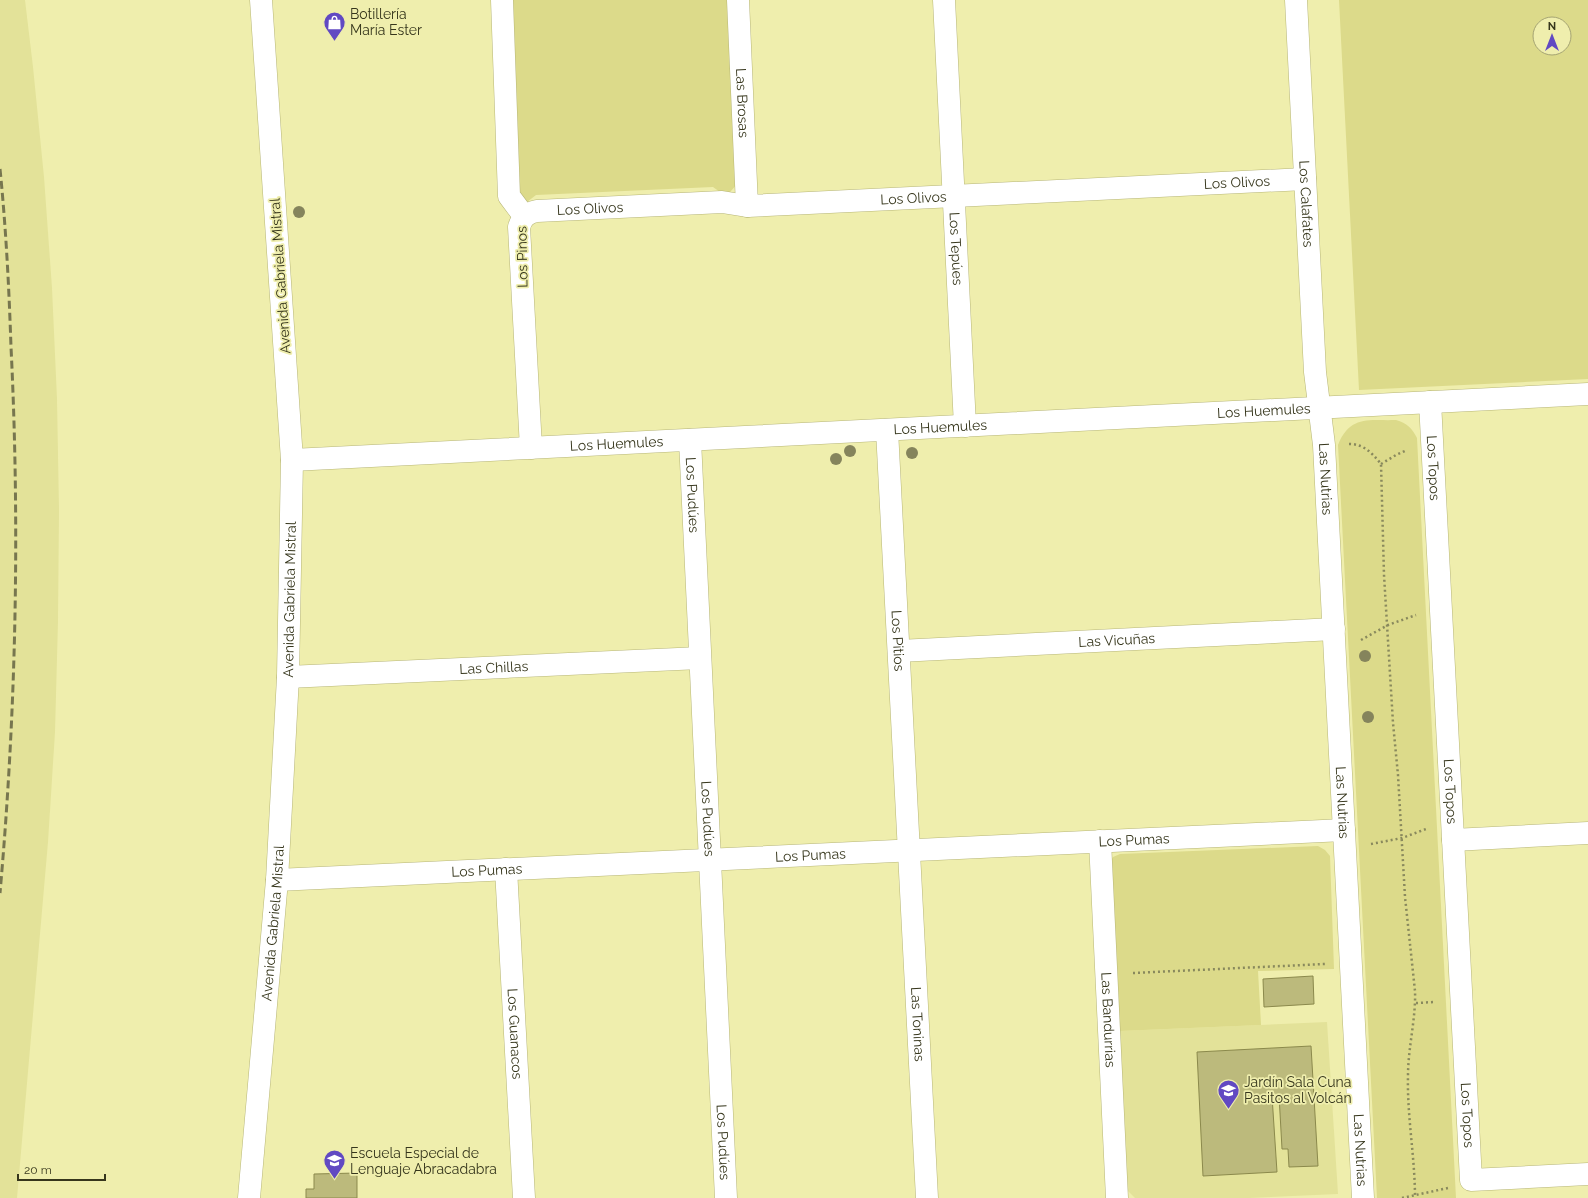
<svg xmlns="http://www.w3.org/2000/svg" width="1588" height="1198" viewBox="0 0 1588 1198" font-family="Raleway,sans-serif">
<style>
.built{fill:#e3e299}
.green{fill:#dcda8a;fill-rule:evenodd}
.building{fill:#bcba7c;stroke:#8b894c}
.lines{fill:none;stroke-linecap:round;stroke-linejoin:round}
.minor-casing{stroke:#b7b678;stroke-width:23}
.secondary-casing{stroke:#b7b678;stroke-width:23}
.path{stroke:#89895d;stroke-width:2.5;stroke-dasharray:2 3;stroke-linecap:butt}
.minor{stroke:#fff;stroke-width:22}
.secondary{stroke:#fff;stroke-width:22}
.rail{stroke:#77764f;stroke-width:3;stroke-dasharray:8 4;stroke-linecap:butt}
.tree{fill:#85845c}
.labels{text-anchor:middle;stroke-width:3.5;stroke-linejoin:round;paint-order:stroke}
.poi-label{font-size:14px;fill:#36361c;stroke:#efeead;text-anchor:start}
.street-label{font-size:14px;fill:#36361c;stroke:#efeead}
</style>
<rect width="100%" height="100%" fill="#efeead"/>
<g class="built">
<polygon points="0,0 25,0 33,67 44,177 52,288 57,399 59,510 58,621 55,732 48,842 17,1198 0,1198"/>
<polygon points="1327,1022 1338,1194 1249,1198 1135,1198 1126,1189 1120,1031"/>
</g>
<g class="green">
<polygon points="510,0 731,0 739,182 730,192 720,192 713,187 536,195 527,202 522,202 519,199"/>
<path d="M 1339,0 L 1588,0 L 1588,379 L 1359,390 ZM 1540,24 L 1564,24 L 1564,48 L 1540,48 Z"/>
<path d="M 1396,420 C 1407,423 1412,428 1417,438 L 1456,1198 L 1377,1198 L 1338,445 C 1350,415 1369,421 1396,420 Z"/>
<polygon points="1318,846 1325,850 1330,856 1334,969 1258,971 1261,1025 1120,1031 1109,864 1113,857 1120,854"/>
</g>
<g class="building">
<polygon points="1313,976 1314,1004 1264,1007 1263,979"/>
<polygon points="1311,1046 1318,1166 1289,1167 1288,1149 1282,1149 1279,1095 1272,1096 1277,1172 1203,1176 1197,1052"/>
<polygon points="357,1173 357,1198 306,1198 306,1189 314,1189 314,1174"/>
</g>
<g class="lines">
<defs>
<g id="minor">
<polyline points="502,0 509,196 524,216"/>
<path id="s1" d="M 738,0 L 747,206"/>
<path id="s2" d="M 944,0 L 965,426"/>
<path id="s3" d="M 1296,0 L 1315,372 L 1324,445 L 1363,1198"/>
<path id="s4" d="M 1430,402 L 1471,1180 L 1588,1174"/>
<path id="s5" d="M 887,430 L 927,1198"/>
<path id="s6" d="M 690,440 L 726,1198"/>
<path id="s7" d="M 531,448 L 519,227 C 522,217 527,213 537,211 L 722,202 L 747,206 L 1305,179"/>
<path id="s8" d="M 292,460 L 1588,394"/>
<path id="s9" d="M 899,651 L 1334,629"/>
<path id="s10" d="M 288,677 L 700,658"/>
<polyline points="1453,840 1588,833"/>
<path id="s11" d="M 1100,841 L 1117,1198"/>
<path id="s12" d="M 506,869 L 524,1198"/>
<path id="s13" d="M 277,880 L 1344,830"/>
</g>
<g id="secondary">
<path id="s14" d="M 249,1198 L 277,880 L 288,677 L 292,460 L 261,0"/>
</g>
</defs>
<use href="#minor" class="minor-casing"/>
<use href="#secondary" class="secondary-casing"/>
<g class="path">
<path d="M 1349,444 C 1364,444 1372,453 1381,464 L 1384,575 L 1393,723 L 1398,775 L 1405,897 L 1415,991 C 1416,1019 1408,1047 1408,1076 C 1407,1117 1415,1157 1415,1198"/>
<polyline points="1381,464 1396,455 1407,450"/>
<polyline points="1361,640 1388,625 1416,615"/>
<polyline points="1371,844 1402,838 1426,829"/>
<polyline points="1133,973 1325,964"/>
<polyline points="1416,1003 1435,1002"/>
<polyline points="1402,1198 1448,1188"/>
</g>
<use href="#minor" class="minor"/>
<use href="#secondary" class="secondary"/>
<path class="rail" d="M 0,169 C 6,228 9,288 11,347 C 20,529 16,712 0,893"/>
</g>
<g class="tree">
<circle cx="299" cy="212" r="6"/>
<circle cx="850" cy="451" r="6"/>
<circle cx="912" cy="453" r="6"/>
<circle cx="836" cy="459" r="6"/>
<circle cx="1365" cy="656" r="6"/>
<circle cx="1368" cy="717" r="6"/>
</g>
<defs>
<symbol id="shop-pin" viewBox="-11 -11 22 30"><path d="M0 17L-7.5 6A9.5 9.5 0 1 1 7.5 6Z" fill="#6149c2" stroke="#efeead"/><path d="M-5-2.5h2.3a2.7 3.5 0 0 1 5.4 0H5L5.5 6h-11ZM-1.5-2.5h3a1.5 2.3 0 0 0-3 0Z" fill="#fff"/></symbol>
<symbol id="school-pin" viewBox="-11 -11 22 30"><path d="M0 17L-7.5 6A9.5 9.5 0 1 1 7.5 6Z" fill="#6149c2" stroke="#efeead"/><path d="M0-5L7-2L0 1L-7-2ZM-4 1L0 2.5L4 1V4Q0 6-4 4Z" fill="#fff"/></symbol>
</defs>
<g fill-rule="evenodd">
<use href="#shop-pin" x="322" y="10" width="25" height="34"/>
<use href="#school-pin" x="1216" y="1078" width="25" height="34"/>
<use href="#school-pin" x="322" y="1148" width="25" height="34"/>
</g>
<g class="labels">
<g class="poi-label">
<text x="350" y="19">Botillería<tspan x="350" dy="16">María Ester</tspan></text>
<text x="1244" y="1087">Jardín Sala Cuna<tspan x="1244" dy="16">Pasitos al Volcán</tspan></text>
<text x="350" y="1158">Escuela Especial de<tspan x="350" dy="16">Lenguaje Abracadabra</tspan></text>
</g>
<g class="street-label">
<text dy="5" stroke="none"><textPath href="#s1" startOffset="103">Las Brosas</textPath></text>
<text dy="5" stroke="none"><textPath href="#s7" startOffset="948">Los Olivos</textPath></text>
<text dy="5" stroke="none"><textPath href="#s7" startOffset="624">Los Olivos</textPath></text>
<text dy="5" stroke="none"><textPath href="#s3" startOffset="204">Los Calafates</textPath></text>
<text dy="5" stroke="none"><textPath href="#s7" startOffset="300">Los Olivos</textPath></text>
<text dy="5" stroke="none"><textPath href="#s2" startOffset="249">Los Tepúes</textPath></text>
<text transform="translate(522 257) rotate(-91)" y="5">Los Pinos</text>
<text transform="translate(280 276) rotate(-94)" y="5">Avenida Gabriela Mistral</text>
<text dy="5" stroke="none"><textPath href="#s8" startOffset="973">Los Huemules</textPath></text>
<text dy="5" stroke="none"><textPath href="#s8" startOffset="649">Los Huemules</textPath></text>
<text dy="5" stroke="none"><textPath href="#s8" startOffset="325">Los Huemules</textPath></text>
<text dy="5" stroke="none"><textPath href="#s4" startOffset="66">Los Topos</textPath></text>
<text dy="5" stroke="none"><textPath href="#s3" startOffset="480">Las Nutrias</textPath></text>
<text dy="5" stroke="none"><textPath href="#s6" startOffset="55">Los Pudúes</textPath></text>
<text dy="5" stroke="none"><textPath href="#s14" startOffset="600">Avenida Gabriela Mistral</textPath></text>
<text dy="5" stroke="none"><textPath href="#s5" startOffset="211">Los Pitios</textPath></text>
<text dy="5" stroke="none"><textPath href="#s9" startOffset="218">Las Vicuñas</textPath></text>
<text dy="5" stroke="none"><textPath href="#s10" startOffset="206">Las Chillas</textPath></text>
<text dy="5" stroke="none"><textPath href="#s4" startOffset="390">Los Topos</textPath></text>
<text dy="5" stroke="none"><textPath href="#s3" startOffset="804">Las Nutrias</textPath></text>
<text dy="5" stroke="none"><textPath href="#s6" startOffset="379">Los Pudúes</textPath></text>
<text dy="5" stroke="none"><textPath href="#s13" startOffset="858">Los Pumas</textPath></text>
<text dy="5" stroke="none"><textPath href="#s13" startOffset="534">Los Pumas</textPath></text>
<text dy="5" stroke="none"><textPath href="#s13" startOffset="210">Los Pumas</textPath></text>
<text dy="5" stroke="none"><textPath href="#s14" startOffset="276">Avenida Gabriela Mistral</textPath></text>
<text dy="5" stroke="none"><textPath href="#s11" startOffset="179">Las Bandurrias</textPath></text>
<text dy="5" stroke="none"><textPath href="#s5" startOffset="595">Las Toninas</textPath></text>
<text dy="5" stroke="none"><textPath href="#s12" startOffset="165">Los Guanacos</textPath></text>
<text dy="5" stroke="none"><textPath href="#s4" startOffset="714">Los Topos</textPath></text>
<text dy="5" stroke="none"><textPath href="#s6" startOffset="703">Los Pudúes</textPath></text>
<text dy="5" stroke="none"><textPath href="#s3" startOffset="1152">Las Nutrias</textPath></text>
</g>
</g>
<g transform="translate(1552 36)"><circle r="19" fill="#efeead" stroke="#a5a473"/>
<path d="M0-3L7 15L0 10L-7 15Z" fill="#6149c2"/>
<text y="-6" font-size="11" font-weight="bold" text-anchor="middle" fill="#36361c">N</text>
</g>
<path d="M18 1174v6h87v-6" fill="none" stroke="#36361c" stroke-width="2"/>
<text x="24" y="1174" font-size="12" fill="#36361c" stroke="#efeead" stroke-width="3" paint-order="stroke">20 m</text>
</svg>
